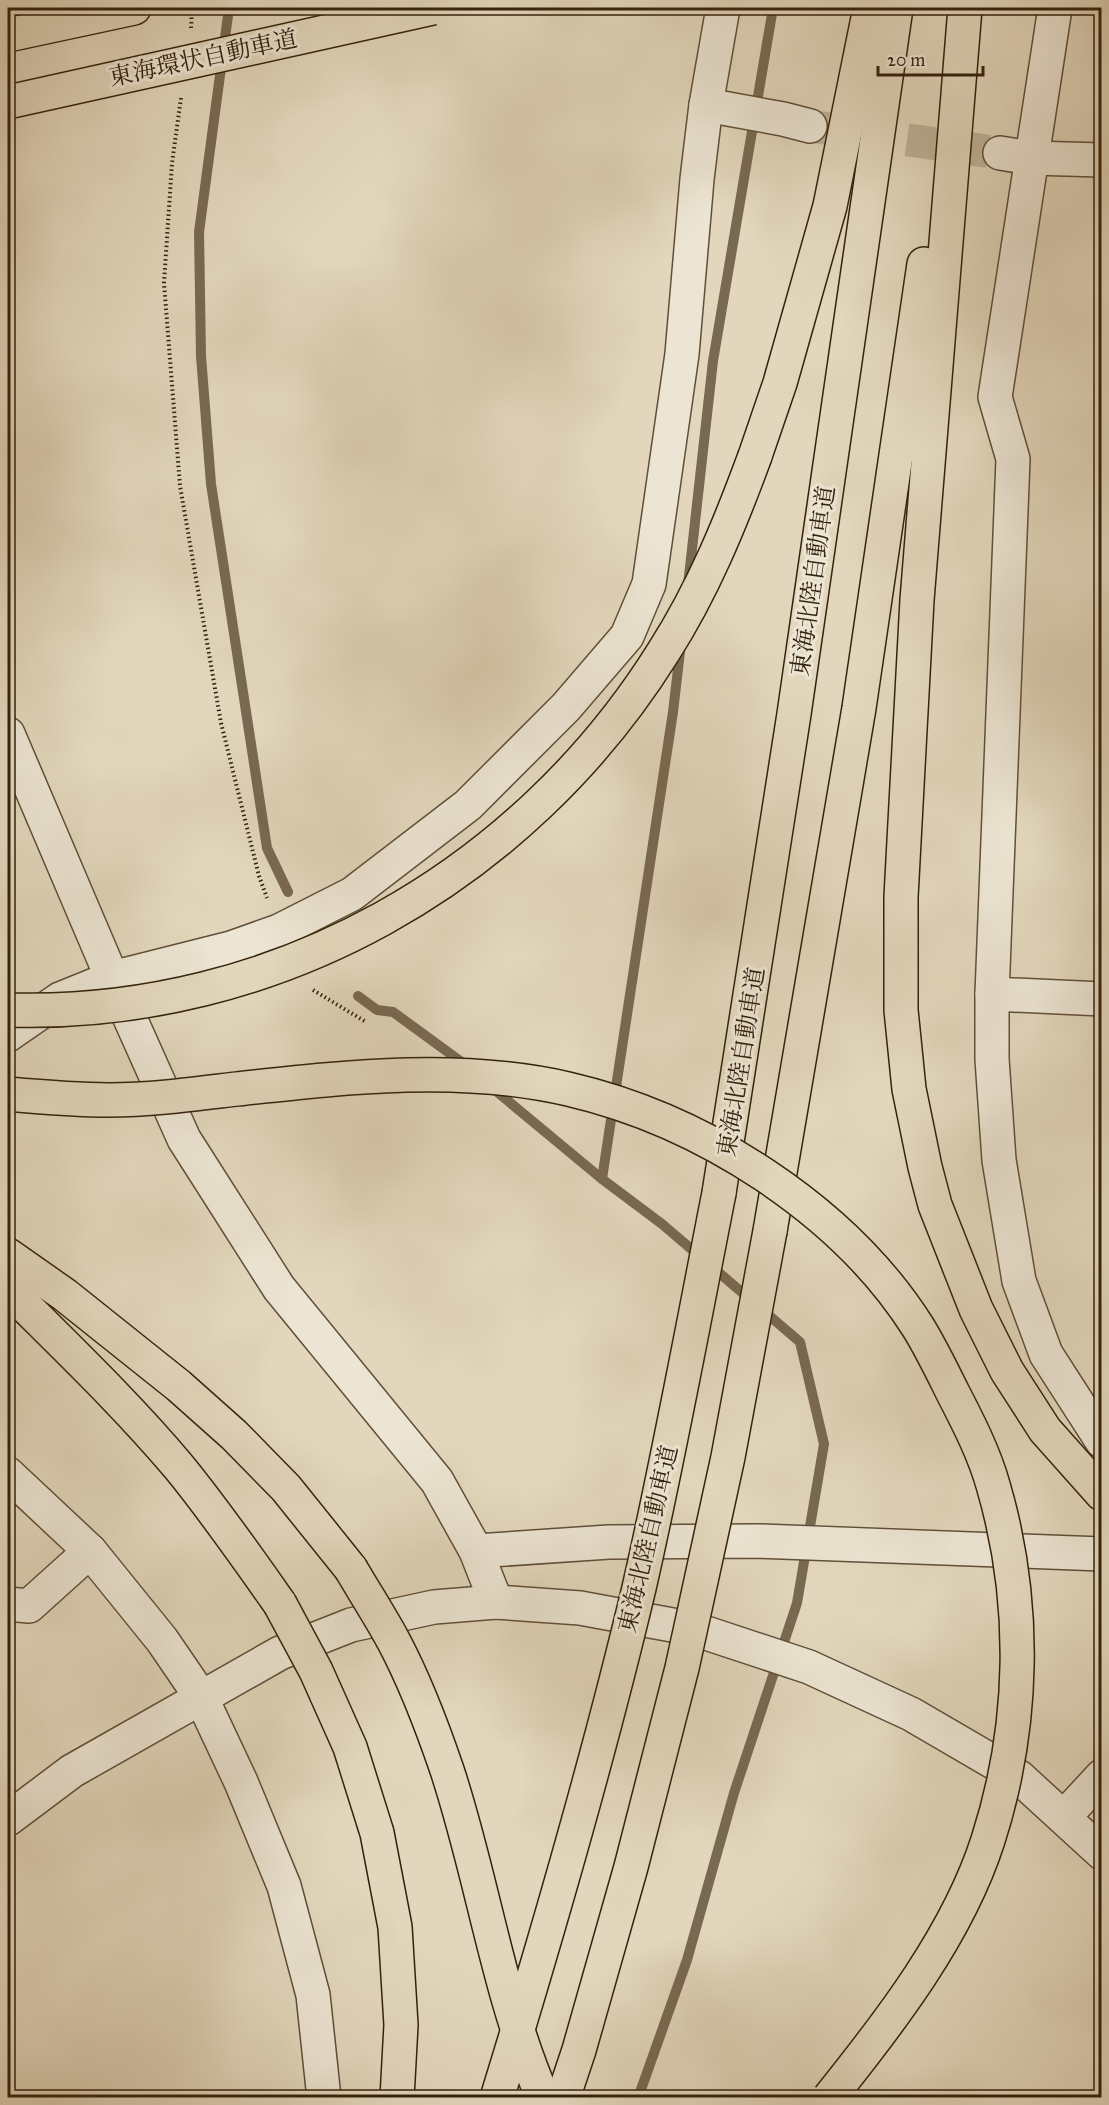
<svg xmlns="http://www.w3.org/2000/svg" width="1109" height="2105" viewBox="0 0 1109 2105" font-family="'IM FELL Great Primer','Noto Serif JP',serif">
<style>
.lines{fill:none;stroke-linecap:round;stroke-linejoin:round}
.stream{stroke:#796952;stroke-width:10}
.minor-tunnel{stroke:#bfb399;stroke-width:33;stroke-dasharray:33 16;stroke-linecap:butt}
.minor-casing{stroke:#604f38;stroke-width:36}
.highway-casing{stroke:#34220c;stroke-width:36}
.path{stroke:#34220c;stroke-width:4;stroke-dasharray:1.5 3;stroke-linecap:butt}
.minor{stroke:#ece5d3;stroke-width:33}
.highway{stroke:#e2d7bc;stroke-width:33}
.highway-bridge-casing{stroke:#34220c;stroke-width:36;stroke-linecap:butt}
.highway-bridge{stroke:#e2d7bc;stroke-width:33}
.labels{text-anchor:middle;stroke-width:6;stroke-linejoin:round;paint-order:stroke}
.street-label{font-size:24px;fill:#34220c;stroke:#ece5d3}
</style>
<rect width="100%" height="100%" fill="#e2d7bc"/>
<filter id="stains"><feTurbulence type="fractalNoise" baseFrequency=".00333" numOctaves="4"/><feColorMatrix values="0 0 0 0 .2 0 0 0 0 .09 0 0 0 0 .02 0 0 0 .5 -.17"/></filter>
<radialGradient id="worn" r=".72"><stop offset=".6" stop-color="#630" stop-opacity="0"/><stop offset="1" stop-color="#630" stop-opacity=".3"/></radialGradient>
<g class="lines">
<g class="stream">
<polyline points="229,8 199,232 201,356 211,484 267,848 288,892"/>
<polyline points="688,585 713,361 773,8"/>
<polyline points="358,996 377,1010 393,1012 467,1066"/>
<polyline points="490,1086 602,1179 662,1224 800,1342 824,1444 797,1603 734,1793 687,1960 638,2098"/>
<polyline points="602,1179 673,712 681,643"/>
</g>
<polyline class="minor-tunnel" points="810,126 1000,153"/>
<defs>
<g id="minor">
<polyline points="723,8 706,105 783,119 810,126"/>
<polyline points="1055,8 995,397 1013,459 992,994 992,1059 999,1160 1019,1281 1046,1354 1102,1441"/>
<polyline points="1000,153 1031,158 1102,160"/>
<polyline points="8,734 112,978 184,1139 279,1288 437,1481 476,1551 496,1602"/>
<polyline points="992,994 1102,999"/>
<polyline points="8,1035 60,999 112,978 231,948 279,931 352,894 468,805 566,707 627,636 649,584 682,354 697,179 706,105"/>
<polyline points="8,1474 90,1551 162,1640 201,1697 241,1782 284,1886 313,1995 324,2098"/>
<polyline points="476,1551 609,1542 759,1541 1102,1554"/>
<polyline points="8,1604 29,1606 90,1551"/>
<polyline points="1064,1817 1102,1776"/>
<polyline points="8,1819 72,1771 280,1653 351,1625 434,1607 496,1602 580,1608 694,1629 809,1667 911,1714 1019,1777 1102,1853"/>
</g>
<g id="highway">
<polyline points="965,8 917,600 901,897 901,1010 909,1089 925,1167 935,1205 976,1309 1007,1371 1045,1430 1102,1494"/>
<polyline points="8,35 134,8"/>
<polyline points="755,456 780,383 830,206 870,8"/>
<polyline points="719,1193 794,714 896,8"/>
<polyline points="770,1231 859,708 924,264"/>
<polyline points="8,1255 65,1295 179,1386 234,1435 286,1488 351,1569"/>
<path d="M 8,1289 C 66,1347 126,1404 179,1467 C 215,1511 247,1557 280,1604"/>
</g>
</defs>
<use href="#minor" class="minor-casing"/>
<use href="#highway" class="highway-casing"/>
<g class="path">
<polyline points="191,28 192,8"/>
<polyline points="181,98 172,163 164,283 180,486 221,723 259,876 267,898"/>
<polyline points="313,990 366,1022"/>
</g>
<use href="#minor" class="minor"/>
<use href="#highway" class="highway"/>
<defs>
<g id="highway-bridge">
<polyline points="8,102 433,8"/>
<path d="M 8,1010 C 275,1018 523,877 664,651 C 703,590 730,524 755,456"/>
<path d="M 8,1094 C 41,1097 75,1100 109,1100 C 152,1100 195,1094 237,1089 C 347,1077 459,1064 568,1089 C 702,1120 843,1209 918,1327 C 931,1348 942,1371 953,1393 C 968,1422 984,1453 993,1485 C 1027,1601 1025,1725 988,1840 C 958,1934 890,2022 829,2098"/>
<path d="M 351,1569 C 365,1593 380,1616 393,1640 C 415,1681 432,1726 447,1770 C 483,1879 497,1991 543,2098"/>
<polyline points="280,1604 316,1671 350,1747 377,1833 395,1927 401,2025 397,2098"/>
<path d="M 497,2098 C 549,1929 598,1760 639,1588 C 669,1457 693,1325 719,1193"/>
<polyline points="563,2098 579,2050 631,1867 682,1668 728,1457 770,1231"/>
</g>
</defs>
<use href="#highway-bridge" class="highway-bridge-casing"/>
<use href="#highway-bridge" class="highway-bridge"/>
</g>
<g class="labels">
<g class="street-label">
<text transform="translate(203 58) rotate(-12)" y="8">東海環状自動車道</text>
<text transform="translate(813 581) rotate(-82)" y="8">東海北陸自動車道</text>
<text transform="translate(741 1062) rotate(-81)" y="8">東海北陸自動車道</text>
<text transform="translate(648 1539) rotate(-77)" y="8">東海北陸自動車道</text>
</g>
</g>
<rect width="1109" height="2105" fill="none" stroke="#e2d7bc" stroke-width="30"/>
<rect x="9" y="9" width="1091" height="2087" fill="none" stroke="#34220c" stroke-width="3"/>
<rect x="15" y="15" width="1079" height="2075" fill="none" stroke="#34220c" stroke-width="1.5"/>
<path d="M878 66v9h105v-9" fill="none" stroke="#34220c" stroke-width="3"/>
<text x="887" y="66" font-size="18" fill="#34220c" stroke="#ece5d3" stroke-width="4.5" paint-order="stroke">20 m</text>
<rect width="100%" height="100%" filter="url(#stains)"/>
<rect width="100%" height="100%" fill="url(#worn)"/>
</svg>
